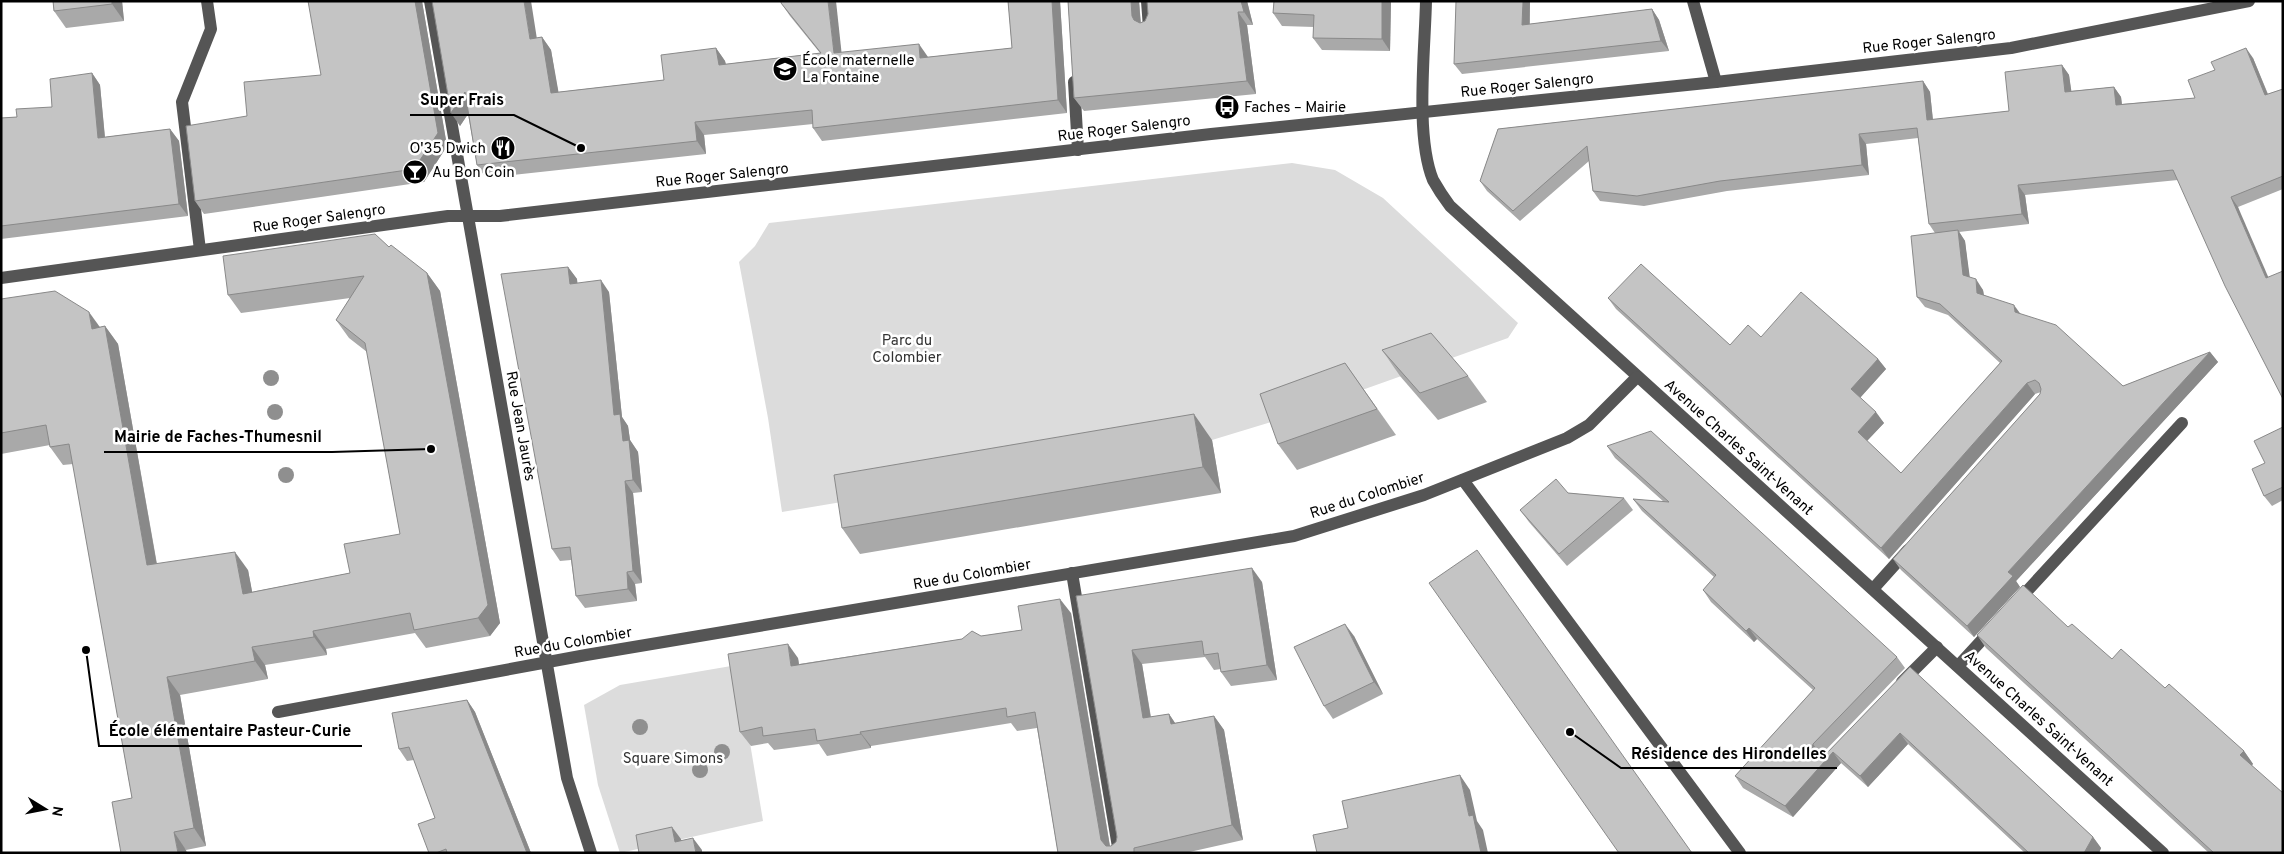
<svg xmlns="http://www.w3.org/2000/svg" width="2284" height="854" viewBox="0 0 2284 854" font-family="Overpass,sans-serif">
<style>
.green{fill:#dcdcdc}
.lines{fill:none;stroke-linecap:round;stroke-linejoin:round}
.minor{stroke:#555;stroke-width:12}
.tree{fill:#8f8f8f}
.wall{fill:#a9a9a9}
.shaded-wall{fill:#898989}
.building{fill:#c4c4c4;stroke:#898989}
.labels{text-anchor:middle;stroke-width:5;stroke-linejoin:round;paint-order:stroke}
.street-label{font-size:15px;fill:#000;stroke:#fff}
.poi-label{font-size:15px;fill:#000;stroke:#fff;text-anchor:start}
.park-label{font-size:15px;fill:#333;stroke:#fff}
.leader{fill:none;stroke:#000;stroke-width:2}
.callout-dot{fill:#000;stroke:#fff;stroke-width:2}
.callout-label{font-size:16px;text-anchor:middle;font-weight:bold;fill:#000;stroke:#fff;stroke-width:5;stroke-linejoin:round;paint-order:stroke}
</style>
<rect width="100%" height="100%" fill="#fff"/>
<g class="green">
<polygon points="1292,163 1335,170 1383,198 1518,323 1508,338 1278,420 1212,440 782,512 768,418 739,262 755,246 769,223"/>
<polygon points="737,665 763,821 620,853 598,785 584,705 620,685"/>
</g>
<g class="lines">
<g class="minor">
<polyline points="430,1 567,778 591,853"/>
<polyline points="1147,1 1149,28"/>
<path d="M 1426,1 C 1425,50 1415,136 1433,180 C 1438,189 1444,198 1450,206 L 2163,853"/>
<polyline points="1693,1 1716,82"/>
<polyline points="1074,82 1078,150"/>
<polyline points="200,250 182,102 211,29 207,1"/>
<polyline points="1,278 448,216 500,216 1211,134 1716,82 2011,48 2249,1"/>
<polyline points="1463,480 1740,853"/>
<polyline points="1072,573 1119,853"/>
<polyline points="1873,589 1908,550"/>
<polyline points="2017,602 2182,423"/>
<polyline points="1958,666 1992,629"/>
<polyline points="1902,682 1937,647"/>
<polyline points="278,712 586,655 1294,536 1424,495 1567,438 1589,425 1637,377"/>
</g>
</g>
<g class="tree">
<circle cx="271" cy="378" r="8"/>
<circle cx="275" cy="412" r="8"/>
<circle cx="286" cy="475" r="8"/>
<circle cx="640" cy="727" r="8"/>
<circle cx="722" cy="752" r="8"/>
<circle cx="700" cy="770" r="8"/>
</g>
<g class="wall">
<polygon points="53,1 122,1 124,21 66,28 54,11"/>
<polygon points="432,1 537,38 542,37 551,50 558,92 664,80 716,48 725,61 726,64 820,53 790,16 781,3 842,53 928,57 1012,48 1008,1 1060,1 1067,113 822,141 813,128 813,124 704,135 706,154 486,178 477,165 468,114 460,126"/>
<polygon points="1068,1 1139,1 1141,23 1247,1 1253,25 1247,25 1256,94 1084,111 1074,98"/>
<polygon points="1274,1 1391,1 1390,51 1322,50 1313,38 1314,27 1282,26 1273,13"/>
<polygon points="1530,1 1530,24 1652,9 1659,20 1669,51 1462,74 1454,64"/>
<polygon points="422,2 447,146 424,182 204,214 195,201 247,116 321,75"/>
<polygon points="2253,58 2268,94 2283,89 2283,189 2238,207 2283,399 2178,180 2025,195 2029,224 1959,232 1965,241 1969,277 1983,290 1984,295 2020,314 2123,386 2210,352 2218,362 2016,581 2020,587 1974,637 1901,570 1893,559 2040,394 2041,392 2035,394 1889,559 1616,309 1608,298 1730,345 1761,337 1878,359 1886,369 1860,398 1884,423 1867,441 1901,473 2000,363 1948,315 1925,307 1917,297 1935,233 1929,224 1918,138 1866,144 1869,175 1727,191 1644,206 1600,201 1593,191 1589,161 1520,221 1487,191 1480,181 1498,129 1923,81 1930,92 1933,120 2009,111 2062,65 2069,75 2071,91 2114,87 2121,97 2122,104 2195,98"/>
<polygon points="92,73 100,85 105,137 170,129 179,141 188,216 1,239 1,118 17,117 52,107"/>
<polygon points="389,247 427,273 440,291 500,623 490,636 426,648 415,633 326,649 327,655 265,665 268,679 180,695 206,846 186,850 132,798 73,464 63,465 50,447 50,445 1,454 1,299 100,327 105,326 118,344 157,564 248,570 252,592 350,573 400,534 367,352 349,338 336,320 350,298 241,313 228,295"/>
<polygon points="568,267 577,279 577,283 609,292 622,417 628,426 630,440 638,452 642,492 633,493 642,583 635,584 637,601 585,608 576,596 571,560 560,561 552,549"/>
<polygon points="1382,350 1468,376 1487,402 1438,420 1400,376"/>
<polygon points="1345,363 1396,435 1297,470 1278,444"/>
<polygon points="2283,427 2283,500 2272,506 2264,496 2265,463"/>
<polygon points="1212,440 1221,493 860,554 842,528"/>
<polygon points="1607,446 1897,657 1905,668 1821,755 1821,757 1825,755 1910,667 2093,837 2101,848 2099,853 2025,853 1908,744 1868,787 1841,763 1793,817 1743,788 1735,776 1813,690 1757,639 1754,642 1711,602 1703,590 1714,577 1642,511 1633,499 1664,502 1615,458"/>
<polygon points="1568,493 1624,498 1633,510 1567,566 1529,522 1520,510"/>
<polygon points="1262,582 1277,680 1231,686 1221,672 1221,669 1214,670 1205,657 1142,664 1151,717 1169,714 1175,723 1214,716 1224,730 1243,840 1185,853 1058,853 1037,728 1017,731 1011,723 871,746 871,748 827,756 819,744 774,750 768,743 751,746 740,732 798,658 799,664 1022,630 1071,613 1110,846 1111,846 1116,842 1117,837 1076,596"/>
<polygon points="2068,627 2112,659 2165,688 2244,751 2253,764 2252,765 2283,853 2209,853 1986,648 1977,635"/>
<polygon points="1354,636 1383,694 1333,719 1324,706"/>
<polygon points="467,700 475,712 531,853 429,853 435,818 414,760 407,761 399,749"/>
</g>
<g class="shaded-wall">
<polygon points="112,1 122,1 124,21 112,4"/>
<polygon points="415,1 422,1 447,146 424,182 414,169"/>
<polygon points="524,1 531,1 539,52 530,39"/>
<polygon points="828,1 836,1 843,66 834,53"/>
<polygon points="1052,1 1060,1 1067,113 1058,100"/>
<polygon points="1131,1 1139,1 1141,29 1134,20 1132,16"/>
<polygon points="1241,1 1247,1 1253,25 1244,12"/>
<polygon points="1382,1 1391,1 1390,51 1382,39"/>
<polygon points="1523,1 1530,1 1529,35 1522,25"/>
<polygon points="1652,9 1659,20 1669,51 1661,41"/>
<polygon points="1238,12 1247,25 1256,94 1247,81"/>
<polygon points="542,37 551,50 561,106 551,93"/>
<polygon points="919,44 928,57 929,71 920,58"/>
<polygon points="716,48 725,61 728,78 719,65"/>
<polygon points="2246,48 2253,58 2272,105 2265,95"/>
<polygon points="2062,65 2069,75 2073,102 2065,92"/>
<polygon points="92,73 100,85 106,150 98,138"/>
<polygon points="1923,81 1930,92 1934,131 1927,120"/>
<polygon points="2114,87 2121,97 2123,115 2116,105"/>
<polygon points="465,92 474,105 460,126 451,113"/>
<polygon points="695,122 704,135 706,154 697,141"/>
<polygon points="170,129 179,141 188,216 179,204"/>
<polygon points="1859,134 1866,144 1869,175 1862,165"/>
<polygon points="2018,185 2025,195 2029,224 2022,214"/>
<polygon points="2231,197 2238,207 2273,288 2266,278"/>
<polygon points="1958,230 1965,241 1971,286 1963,275"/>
<polygon points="568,267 577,279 579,296 570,284"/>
<polygon points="427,273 440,291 500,623 490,636 478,618"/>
<polygon points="1976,279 1983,290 1985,304 1977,293"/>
<polygon points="601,280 609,292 622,417 628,426 630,440 638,452 642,492 633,480 623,441 614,415"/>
<polygon points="2014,305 2022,316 2015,312"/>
<polygon points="89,312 102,330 92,329"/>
<polygon points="105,326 118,344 160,583 147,565"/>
<polygon points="2210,352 2218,362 2016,581 2020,587 1974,637 1967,626 2008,572"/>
<polygon points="1878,359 1886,369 1858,400 1851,389"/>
<polygon points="2027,383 2035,394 1889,559 1881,548"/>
<polygon points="1876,412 1884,423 1865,443 1858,432"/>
<polygon points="1194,414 1212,440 1221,493 1203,467"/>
<polygon points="625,481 633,493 642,583 633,571"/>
<polygon points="235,552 248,570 256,612 243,594"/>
<polygon points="1252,568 1262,582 1277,680 1267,665"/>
<polygon points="627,572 635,584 637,601 628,589"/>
<polygon points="1060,599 1071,613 1111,853 1101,840"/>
<polygon points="1345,624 1354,636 1383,694 1374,682"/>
<polygon points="1749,628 1757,639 1754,642 1746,631"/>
<polygon points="313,631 326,649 327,655 314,637"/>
<polygon points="788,644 798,658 801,680 791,666"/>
<polygon points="252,647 265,665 268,679 255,661"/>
<polygon points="1132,650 1142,664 1153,732 1143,718"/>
<polygon points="167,677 180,695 206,846 194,828"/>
<polygon points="467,700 475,712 531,853 527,853"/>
<polygon points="1169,714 1179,729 1171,724"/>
<polygon points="1214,716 1224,730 1243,840 1232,825"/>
<polygon points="860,732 871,746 871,748 861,734"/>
<polygon points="1900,733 1908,744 1868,787 1860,776"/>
<polygon points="1813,744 1821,755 1819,763 1833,752 1841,763 1793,817 1785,806 1811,751"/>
<polygon points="2244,751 2253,764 2249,768 2240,755"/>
<polygon points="1460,775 1470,790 1477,821 1483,830 1488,853 1481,853 1469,816"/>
<polygon points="672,827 681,839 684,853 675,842"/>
<polygon points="174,832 186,850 187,853 178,853"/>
<polygon points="2093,837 2101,848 2099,853 2084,853"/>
<polygon points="693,838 702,850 702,853 696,853"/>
</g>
<g class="building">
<polygon points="53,1 112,1 112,4 54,11"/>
<polygon points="308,1 415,1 438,133 414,169 195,201 186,126 247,116 244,82 321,75"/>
<polygon points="432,1 524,1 530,39 542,37 551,93 664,80 661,55 716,48 719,65 821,53 781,3 781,1 828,1 834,53 919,44 920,58 1012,48 1008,1 1052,1 1058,100 813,128 812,110 695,122 697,141 477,165 465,92 451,113"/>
<polygon points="1068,1 1131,1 1132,16 1134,20 1140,23 1145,21 1148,14 1147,1 1241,1 1244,12 1238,12 1247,81 1074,98"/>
<polygon points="1274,1 1382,1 1382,39 1313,38 1314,15 1273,13"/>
<polygon points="1456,1 1523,1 1522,25 1652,9 1661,41 1454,64"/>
<polygon points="2246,48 2265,95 2283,89 2283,176 2231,197 2266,278 2283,271 2283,399 2225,286 2173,170 2018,185 2022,214 1929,224 1917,128 1859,134 1862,165 1720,181 1637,196 1593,191 1587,146 1513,211 1480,181 1498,129 1923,81 1927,120 2009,111 2005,72 2062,65 2065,92 2114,87 2116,105 2195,98 2188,80 2215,70 2211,62"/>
<polygon points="92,73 98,138 170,129 179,204 1,226 1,118 17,117 16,109 52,107 50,79"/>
<polygon points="1958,230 1963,275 1976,279 1977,293 2014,305 2015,312 2056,325 2123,386 2210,352 2008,572 2013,576 1967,626 1893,559 2040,394 2041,389 2039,383 2035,380 2027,383 1881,548 1608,298 1641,264 1730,345 1748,325 1761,337 1801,292 1878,359 1851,389 1876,412 1858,432 1901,473 2002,361 1940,304 1917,297 1911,236"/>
<polygon points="375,234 389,247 391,245 427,273 488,605 478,618 414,630 410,613 313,631 314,637 252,647 255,661 167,677 194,828 174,832 178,853 121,853 112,802 132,798 69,444 50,447 46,425 1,433 1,299 55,291 89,312 92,329 105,326 147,565 235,552 243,594 350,573 344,544 400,534 365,343 336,320 364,276 228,295 223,256"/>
<polygon points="568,267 570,284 601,280 614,415 620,414 623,441 629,440 633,480 625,481 633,571 627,572 628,589 576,596 570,547 552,549 501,274"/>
<polygon points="1431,333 1468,376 1420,393 1382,350"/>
<polygon points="1345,363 1377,409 1278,444 1260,394"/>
<polygon points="1194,414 1203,467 842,528 834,475"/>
<polygon points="2283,427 2283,487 2264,496 2252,469 2265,463 2254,441"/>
<polygon points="1651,431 1897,657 1813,744 1811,751 1814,756 1821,757 1825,755 1910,667 2093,837 2084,853 2029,853 1900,733 1860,776 1833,752 1785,806 1735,776 1815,688 1749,628 1746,631 1703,590 1716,575 1633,499 1669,502 1607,446"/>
<polygon points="1556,479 1568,493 1624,498 1559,554 1520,510"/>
<polygon points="1477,550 1692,853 1619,853 1429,583"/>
<polygon points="1252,568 1267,665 1221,672 1218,653 1204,655 1202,641 1132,650 1143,718 1169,714 1171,724 1214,716 1232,825 1134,848 1134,853 1058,853 1035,712 1007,717 1006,708 860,732 861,734 817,741 815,729 763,736 762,727 740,732 728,654 788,644 791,666 962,639 972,631 981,636 1022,630 1018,606 1060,599 1101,840 1106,846 1111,846 1116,842 1117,837 1076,596"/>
<polygon points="2023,585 2068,627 2072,624 2112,659 2121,649 2165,688 2169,684 2244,751 2240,755 2283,793 2283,853 2214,853 1977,635"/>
<polygon points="1345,624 1374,682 1324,706 1294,647"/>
<polygon points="467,700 527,853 447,853 446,849 436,853 429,853 418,824 435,818 409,747 399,749 392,713"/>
<polygon points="1460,775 1469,816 1473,815 1481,853 1317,853 1313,835 1348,828 1342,801"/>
<polygon points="672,827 675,842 693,838 696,853 639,853 636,835"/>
</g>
<defs>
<symbol id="school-disc" viewBox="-11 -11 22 22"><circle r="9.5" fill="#000" stroke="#fff"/><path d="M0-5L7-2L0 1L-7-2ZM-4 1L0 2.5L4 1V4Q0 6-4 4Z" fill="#fff"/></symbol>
<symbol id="bus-disc" viewBox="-11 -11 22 22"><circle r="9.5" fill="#000" stroke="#fff"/><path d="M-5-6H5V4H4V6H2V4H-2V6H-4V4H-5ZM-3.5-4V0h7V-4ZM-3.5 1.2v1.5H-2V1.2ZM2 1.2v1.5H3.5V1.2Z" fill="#fff"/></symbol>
<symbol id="restaurant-disc" viewBox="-11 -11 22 22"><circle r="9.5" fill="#000" stroke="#fff"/><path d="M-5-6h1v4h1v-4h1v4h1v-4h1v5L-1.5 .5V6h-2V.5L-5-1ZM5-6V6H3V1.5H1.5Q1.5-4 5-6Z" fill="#fff"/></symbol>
<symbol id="bar-disc" viewBox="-11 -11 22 22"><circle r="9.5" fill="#000" stroke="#fff"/><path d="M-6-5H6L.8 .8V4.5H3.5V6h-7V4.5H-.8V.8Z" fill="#fff"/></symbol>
</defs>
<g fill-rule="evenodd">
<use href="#school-disc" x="771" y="55" width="28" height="28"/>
<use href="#bus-disc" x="1213" y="93" width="28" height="28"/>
<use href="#restaurant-disc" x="489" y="134" width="28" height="28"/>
<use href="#bar-disc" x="401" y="158" width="28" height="28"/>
</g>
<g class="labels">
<g class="street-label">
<text transform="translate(1929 41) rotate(-6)" y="5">Rue Roger Salengro</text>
<text transform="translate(1527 85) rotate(-6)" y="5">Rue Roger Salengro</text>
<text transform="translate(1124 128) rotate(-7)" y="5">Rue Roger Salengro</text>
<text transform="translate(722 175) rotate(-6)" y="5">Rue Roger Salengro</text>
<text transform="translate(319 218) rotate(-8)" y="5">Rue Roger Salengro</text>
<text transform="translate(521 426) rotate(80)" y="5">Rue Jean Jaurès</text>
<text transform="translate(1739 447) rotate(42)" y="5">Avenue Charles Saint-Venant</text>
<text transform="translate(1367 495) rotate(-18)" y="5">Rue du Colombier</text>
<text transform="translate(972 574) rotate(-10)" y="5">Rue du Colombier</text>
<text transform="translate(573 642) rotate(-10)" y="5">Rue du Colombier</text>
<text transform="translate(2039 718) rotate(42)" y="5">Avenue Charles Saint-Venant</text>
</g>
<g class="poi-label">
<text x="802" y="65">École maternelle<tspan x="802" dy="17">La Fontaine</tspan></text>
<text x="1244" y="112">Faches – Mairie</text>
<text x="486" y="153" text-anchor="end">O'35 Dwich</text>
<text x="432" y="177">Au Bon Coin</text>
</g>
<g class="park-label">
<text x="907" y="345">Parc du<tspan x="907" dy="17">Colombier</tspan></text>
<text x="673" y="763">Square Simons</text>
</g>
</g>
<path class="leader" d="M581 148L514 115H410M431 449L332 452H104M86 650L99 746H362M1570 732L1621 768H1837"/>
<g class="callout-dot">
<circle cx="581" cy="148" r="5"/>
<circle cx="431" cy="449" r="5"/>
<circle cx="86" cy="650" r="5"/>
<circle cx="1570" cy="732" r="5"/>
</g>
<g class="callout-label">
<text x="462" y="105">Super Frais</text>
<text x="218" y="442">Mairie de Faches-Thumesnil</text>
<text x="230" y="736">École élémentaire Pasteur-Curie</text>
<text x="1729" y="759">Résidence des Hirondelles</text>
</g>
<rect width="2284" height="854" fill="none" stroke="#000000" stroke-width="5"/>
<g transform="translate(45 809) rotate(100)" stroke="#ffffff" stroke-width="4" paint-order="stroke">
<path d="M0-4L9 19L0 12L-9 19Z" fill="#000000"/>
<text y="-8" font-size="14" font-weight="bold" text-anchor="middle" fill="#000000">N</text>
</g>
</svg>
